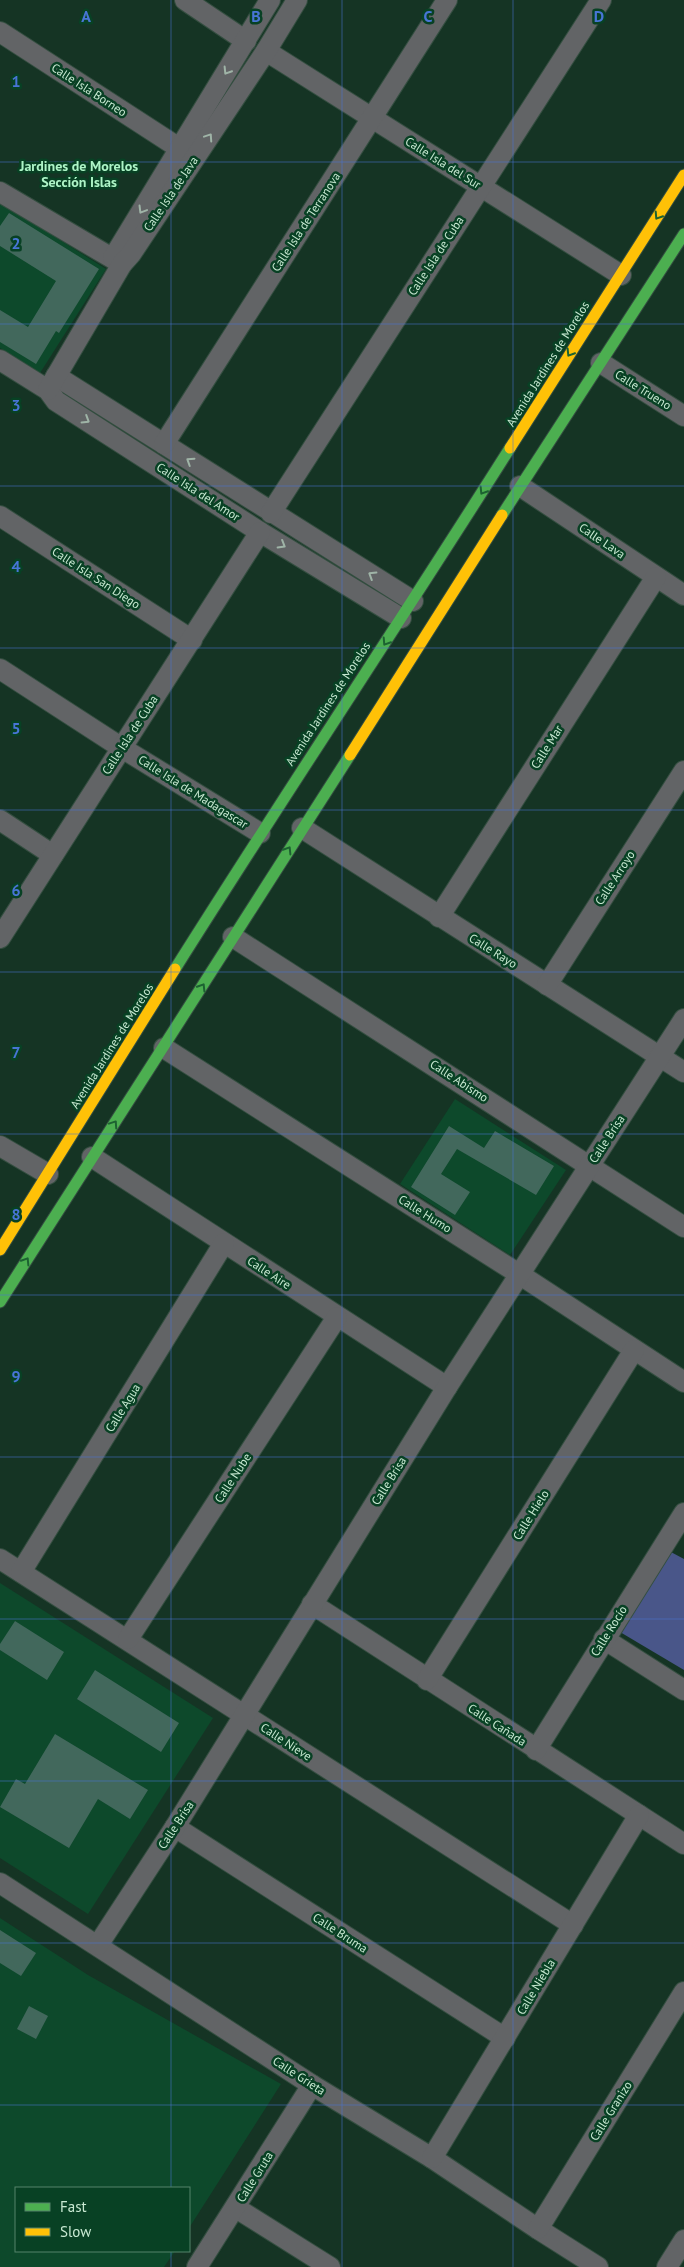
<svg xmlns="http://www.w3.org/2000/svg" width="684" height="2267" viewBox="0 0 684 2267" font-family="'PT Sans',sans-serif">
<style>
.built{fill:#0d492b}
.green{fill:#495689}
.building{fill:#42685c}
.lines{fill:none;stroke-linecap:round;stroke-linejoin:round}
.street-casing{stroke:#344e40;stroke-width:22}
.fast-casing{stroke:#344e40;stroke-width:13}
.slow-casing{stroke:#344e40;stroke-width:13}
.street{stroke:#626466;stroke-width:20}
.fast{stroke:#4caf50;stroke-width:11}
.slow{stroke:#ffc107;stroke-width:11}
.oneway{stroke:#9fb4a7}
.oneway2{stroke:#1c6231}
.grid{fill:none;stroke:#4875d6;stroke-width:1;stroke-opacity:0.55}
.labels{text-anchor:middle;stroke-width:5;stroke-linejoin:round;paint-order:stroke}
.street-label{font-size:12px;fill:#c8e9d2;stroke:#084124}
.neighbourhood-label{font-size:14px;font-weight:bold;fill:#aef5c7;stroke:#084124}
.grid-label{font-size:16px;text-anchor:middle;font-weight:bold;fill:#4875d6;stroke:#084124;stroke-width:5;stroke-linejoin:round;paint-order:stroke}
</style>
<rect width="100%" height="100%" fill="#153424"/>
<g class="built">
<polygon points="0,202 106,269 40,373 0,348"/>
<polygon points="455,1099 566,1170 510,1255 400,1184"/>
<polygon points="0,1583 213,1718 88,1914 0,1858"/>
<polygon points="0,1918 88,1975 281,2084 189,2228 189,2188 16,2188 16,2251 175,2251 164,2267 0,2267"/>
</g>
<polygon class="green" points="669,1551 684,1559 684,1670 620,1632"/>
<g class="building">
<polygon points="9,213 99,269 59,333 56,331 36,364 0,342 0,310 28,327 56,281 0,246 0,226"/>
<polygon points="449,1126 484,1148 495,1131 554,1166 536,1195 457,1149 441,1174 470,1192 455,1215 411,1187"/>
<polygon points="15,1621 64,1652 47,1680 0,1650 0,1644"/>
<polygon points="95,1670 179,1723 161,1752 77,1699"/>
<polygon points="55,1734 148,1790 130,1819 98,1799 69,1848 0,1807 16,1779 25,1784"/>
<polygon points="0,1930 36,1953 21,1976 0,1963"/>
<polygon points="29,2006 48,2016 36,2039 17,2029"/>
</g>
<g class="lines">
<defs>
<g id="street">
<polyline points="185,0 246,41"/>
<polyline points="0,32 179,148"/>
<polyline points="266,51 621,275"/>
<polyline points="0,192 122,264"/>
<polyline points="113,258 270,0"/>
<polyline points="0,360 48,390 56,401 260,532 401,618"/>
<polyline points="601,363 684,416"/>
<polyline points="56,376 413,601"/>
<polyline points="48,390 122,264 131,254 266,51 297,0"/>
<polyline points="164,444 447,0"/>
<polyline points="520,486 684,595"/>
<polyline points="271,513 601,0"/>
<polyline points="0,516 192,640"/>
<polyline points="0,669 122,748 260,833"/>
<polyline points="0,820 53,855"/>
<polyline points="302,828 684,1072"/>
<polyline points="439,917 656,577"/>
<polyline points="233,937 684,1227"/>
<polyline points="0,938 260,532"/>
<polyline points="547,985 684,771"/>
<polyline points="164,1048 519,1274 684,1382"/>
<polyline points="0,1146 48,1174"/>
<polyline points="92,1157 447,1387"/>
<polyline points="0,1559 573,1925"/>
<polyline points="21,1572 224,1243"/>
<polyline points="312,1604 684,1844"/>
<polyline points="128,1639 337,1317"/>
<polyline points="604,1639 684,1690"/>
<polyline points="427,1680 634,1350"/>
<polyline points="536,1750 684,1513"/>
<polyline points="175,1827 505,2038"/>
<polyline points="0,1883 312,2085 432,2158 538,2229 598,2267"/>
<polyline points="98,1945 175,1827 447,1387 684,1019"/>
<polyline points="432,2158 639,1815"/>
<polyline points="236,2208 330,2267"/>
<polyline points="538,2229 684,1992"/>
<polyline points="197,2267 312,2085"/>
<polyline points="667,2267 684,2240"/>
</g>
<g id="fast">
<polyline points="502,515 684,234"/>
<path d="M 175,969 C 285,794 400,622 510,448"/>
<polyline points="0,1302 350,755"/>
</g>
<g id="slow">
<polyline points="510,448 684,175"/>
<polyline points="350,755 502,515"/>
<polyline points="0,1250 175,969"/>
</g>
</defs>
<use href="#street" class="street-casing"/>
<use href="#fast" class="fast-casing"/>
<use href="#slow" class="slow-casing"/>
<use href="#street" class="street"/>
<use href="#fast" class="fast"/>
<use href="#slow" class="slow"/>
</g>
<defs><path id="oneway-chevron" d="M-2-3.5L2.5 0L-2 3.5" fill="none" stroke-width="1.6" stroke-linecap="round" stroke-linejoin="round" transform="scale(1.25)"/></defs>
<g class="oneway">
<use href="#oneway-chevron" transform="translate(227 71) rotate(122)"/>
<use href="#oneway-chevron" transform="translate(209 137) rotate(-56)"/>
<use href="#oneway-chevron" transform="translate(142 210) rotate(121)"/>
<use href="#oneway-chevron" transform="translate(86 420) rotate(32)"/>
<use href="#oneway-chevron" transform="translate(190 461) rotate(-147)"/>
<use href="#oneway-chevron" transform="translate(282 545) rotate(31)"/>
<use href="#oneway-chevron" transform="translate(372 575) rotate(-148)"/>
</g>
<g class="oneway2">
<use href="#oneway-chevron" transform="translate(658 216) rotate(123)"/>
<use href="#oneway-chevron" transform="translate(570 353) rotate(122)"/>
<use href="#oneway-chevron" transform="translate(483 491) rotate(122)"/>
<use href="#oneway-chevron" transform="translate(386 642) rotate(123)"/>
<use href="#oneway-chevron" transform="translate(288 850) rotate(-58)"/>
<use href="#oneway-chevron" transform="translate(202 987) rotate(-58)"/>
<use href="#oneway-chevron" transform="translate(114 1124) rotate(-56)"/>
<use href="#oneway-chevron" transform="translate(26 1261) rotate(-58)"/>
</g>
<path class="grid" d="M 171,0 L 171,2188M 342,0 L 342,2267M 513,0 L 513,2267M 0,162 L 684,162M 0,324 L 684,324M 0,486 L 684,486M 0,648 L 684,648M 0,810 L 684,810M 0,972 L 684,972M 0,1134 L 684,1134M 0,1295 L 684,1295M 0,1457 L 684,1457M 0,1619 L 684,1619M 0,1781 L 684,1781M 0,1943 L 684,1943M 0,2105 L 684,2105M 171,2251 L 171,2267"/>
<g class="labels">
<g class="street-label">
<text transform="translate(89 90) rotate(33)" y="4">Calle Isla Borneo</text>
<text transform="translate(443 163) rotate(32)" y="4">Calle Isla del Sur</text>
<text transform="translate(171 194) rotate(-56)" y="4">Calle Isla de Java</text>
<text transform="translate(306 222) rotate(-57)" y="4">Calle Isla de Terranova</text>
<text transform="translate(436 256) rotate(-57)" y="4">Calle Isla de Cuba</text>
<text transform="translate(548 364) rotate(-58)" y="4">Avenida Jardines de Morelos</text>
<text transform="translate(643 390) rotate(32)" y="4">Calle Trueno</text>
<text transform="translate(198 492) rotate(33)" y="4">Calle Isla del Amor</text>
<text transform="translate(602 541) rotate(34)" y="4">Calle Lava</text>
<text transform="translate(96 578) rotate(33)" y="4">Calle Isla San Diego</text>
<text transform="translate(328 704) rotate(-57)" y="4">Avenida Jardines de Morelos</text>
<text transform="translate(130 735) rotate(-57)" y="4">Calle Isla de Cuba</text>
<text transform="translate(547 747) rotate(-58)" y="4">Calle Mar</text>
<text transform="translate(193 792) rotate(32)" y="4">Calle Isla de Madagascar</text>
<text transform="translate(615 878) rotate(-57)" y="4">Calle Arroyo</text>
<text transform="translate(493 951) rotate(32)" y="4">Calle Rayo</text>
<text transform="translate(112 1046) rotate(-58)" y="4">Avenida Jardines de Morelos</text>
<text transform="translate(459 1081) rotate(33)" y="4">Calle Abismo</text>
<text transform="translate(607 1139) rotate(-57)" y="4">Calle Brisa</text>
<text transform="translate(425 1214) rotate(32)" y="4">Calle Humo</text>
<text transform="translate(269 1273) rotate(33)" y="4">Calle Aire</text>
<text transform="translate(123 1408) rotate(-58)" y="4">Calle Agua</text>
<text transform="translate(233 1478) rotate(-57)" y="4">Calle Nube</text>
<text transform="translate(389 1481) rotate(-58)" y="4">Calle Brisa</text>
<text transform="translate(531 1515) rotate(-58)" y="4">Calle Hielo</text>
<text transform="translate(609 1631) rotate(-58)" y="4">Calle Rocío</text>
<text transform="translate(497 1725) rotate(33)" y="4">Calle Cañada</text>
<text transform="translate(286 1742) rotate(33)" y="4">Calle Nieve</text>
<text transform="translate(176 1825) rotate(-57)" y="4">Calle Brisa</text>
<text transform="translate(340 1933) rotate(33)" y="4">Calle Bruma</text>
<text transform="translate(536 1987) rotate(-59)" y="4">Calle Niebla</text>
<text transform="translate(299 2076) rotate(33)" y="4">Calle Grieta</text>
<text transform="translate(611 2111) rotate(-58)" y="4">Calle Granizo</text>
<text transform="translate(255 2177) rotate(-58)" y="4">Calle Gruta</text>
</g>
<g class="neighbourhood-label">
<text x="79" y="171">Jardines de Morelos<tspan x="79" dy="16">Sección Islas</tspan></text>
</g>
</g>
<g class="grid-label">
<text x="86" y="22">A</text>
<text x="256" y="22">B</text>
<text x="428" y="22">C</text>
<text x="599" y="22">D</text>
<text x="16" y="87">1</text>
<text x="16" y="249">2</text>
<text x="16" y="411">3</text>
<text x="16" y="572">4</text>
<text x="16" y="734">5</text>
<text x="16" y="896">6</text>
<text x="16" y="1058">7</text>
<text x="16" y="1220">8</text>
<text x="16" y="1382">9</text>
</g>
<rect x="15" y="2187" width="175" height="65" fill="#084124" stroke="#55846a"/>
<rect x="25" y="2203" width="25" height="8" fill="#4caf50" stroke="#55846a"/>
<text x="60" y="2212" font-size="15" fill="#c8e9d2">Fast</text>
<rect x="25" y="2228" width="25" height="8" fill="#ffc107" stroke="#55846a"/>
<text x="60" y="2237" font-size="15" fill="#c8e9d2">Slow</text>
</svg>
